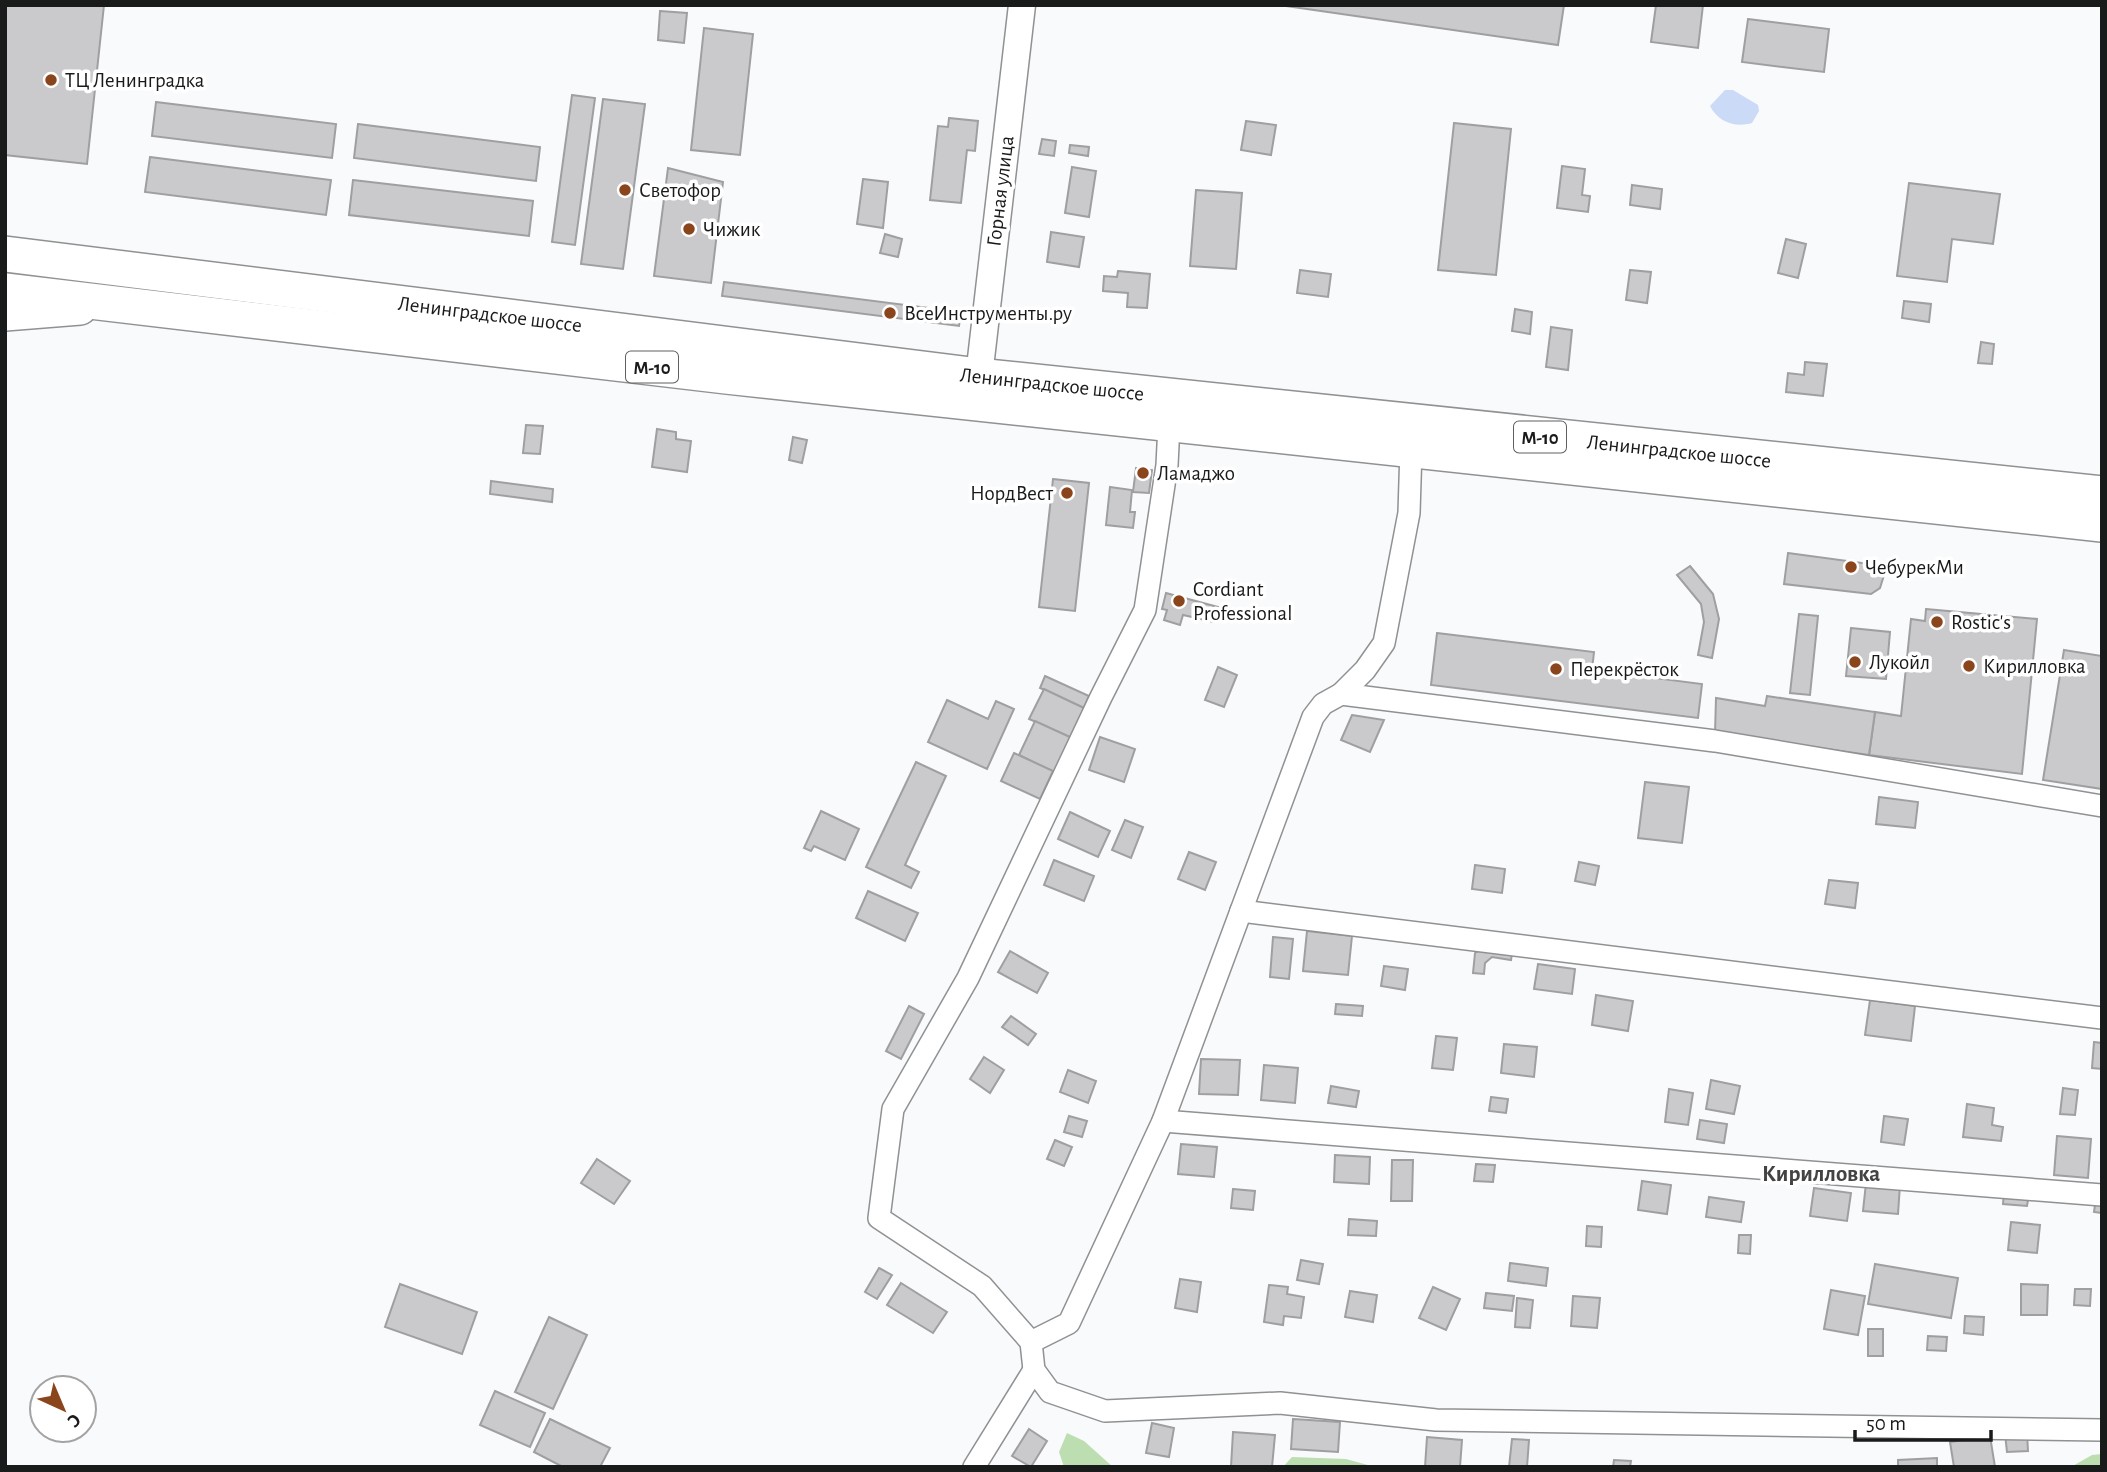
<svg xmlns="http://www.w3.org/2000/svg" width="2107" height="1472" viewBox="0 0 2107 1472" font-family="'Alegreya Sans',sans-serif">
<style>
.green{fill:#bddeb1}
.water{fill:#cbdaf7}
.building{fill:#cacacc;stroke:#9f9fa1;stroke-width:2}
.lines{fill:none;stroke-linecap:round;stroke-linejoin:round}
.minor-casing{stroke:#909193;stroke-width:24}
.tertiary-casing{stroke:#909193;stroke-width:29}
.primary-casing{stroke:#909193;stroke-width:36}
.trunk-casing{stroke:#909193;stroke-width:38}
.minor{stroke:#fff;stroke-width:21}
.tertiary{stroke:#fff;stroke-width:26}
.primary{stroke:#fff;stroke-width:33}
.trunk{stroke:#fff;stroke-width:35}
.poi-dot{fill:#8a451c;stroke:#fff;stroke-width:2.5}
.labels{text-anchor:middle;stroke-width:7;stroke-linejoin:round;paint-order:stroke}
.shield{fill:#fff;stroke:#5e5f5f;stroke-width:2}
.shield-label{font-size:19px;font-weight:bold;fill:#191a1a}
.poi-label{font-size:21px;fill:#191a1a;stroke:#fff;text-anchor:start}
.street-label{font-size:21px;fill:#191a1a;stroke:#fff}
.neighbourhood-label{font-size:23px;font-weight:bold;fill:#424344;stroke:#fff}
</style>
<rect width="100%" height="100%" fill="#f9fafc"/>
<g class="green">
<polygon points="1067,1433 1084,1441 1113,1467 1064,1467 1059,1452"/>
<polygon points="2102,1454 2102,1467 2071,1467 2092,1455"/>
<polygon points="1292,1457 1346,1459 1375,1467 1283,1467"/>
</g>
<path class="water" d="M 1725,90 L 1733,90 L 1758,105 L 1759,111 L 1752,123 C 1735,128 1718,122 1710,106 Z"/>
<g class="building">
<polygon points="5,5 104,5 87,164 5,155"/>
<polygon points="1279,5 1564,5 1558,45"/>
<polygon points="1656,5 1703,5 1698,48 1651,42"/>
<polygon points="660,11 687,13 684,43 658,40"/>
<polygon points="1748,19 1829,29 1824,72 1742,62"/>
<polygon points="704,28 753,34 740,155 691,150"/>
<polygon points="572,95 595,98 575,245 552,242"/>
<polygon points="603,99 645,104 623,269 581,264"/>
<polygon points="156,102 336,124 332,158 152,136"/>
<polygon points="949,118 978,121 975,151 967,150 961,203 930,200 938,126 948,127"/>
<polygon points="1246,121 1276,125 1271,155 1241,150"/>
<polygon points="1454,123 1511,129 1496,275 1438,270"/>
<polygon points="358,124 540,147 536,181 354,158"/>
<polygon points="1042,139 1056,141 1054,156 1039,154"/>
<polygon points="1070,145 1089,147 1088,156 1069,153"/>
<polygon points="150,157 331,180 326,215 145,192"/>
<polygon points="1562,166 1585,169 1582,195 1590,196 1588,212 1557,208"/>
<polygon points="1072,167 1096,171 1089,217 1065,213"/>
<polygon points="668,168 723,182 711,283 654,276"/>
<polygon points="863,179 888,182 883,228 857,224"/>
<polygon points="353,180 533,201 529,236 349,215"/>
<polygon points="1909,183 2000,194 1993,244 1952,239 1947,282 1897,276"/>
<polygon points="1632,185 1662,189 1660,209 1630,205"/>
<polygon points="1196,190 1242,193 1236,269 1190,266"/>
<polygon points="1051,232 1084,237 1079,267 1047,262"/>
<polygon points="885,234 902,239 898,257 880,253"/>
<polygon points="1786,239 1806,244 1798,278 1778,273"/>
<polygon points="1300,270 1331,274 1328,297 1297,293"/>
<polygon points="1630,270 1651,272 1647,303 1626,300"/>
<polygon points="1118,271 1150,274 1147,308 1127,307 1128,293 1103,291 1104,276 1117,277"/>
<polygon points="724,282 961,312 959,326 722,296"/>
<polygon points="1904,301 1931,304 1929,322 1902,318"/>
<polygon points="1515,309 1532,312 1530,334 1512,331"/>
<polygon points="1551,327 1572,330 1568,370 1546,367"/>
<polygon points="1981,342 1994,344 1992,364 1978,363"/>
<polygon points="1805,362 1827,364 1823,396 1786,392 1788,373 1804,375"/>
<polygon points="526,425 543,426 540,454 523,453"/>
<polygon points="657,429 676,432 676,439 691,441 687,472 652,467"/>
<polygon points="793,437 807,440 802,463 789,460"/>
<polygon points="1136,468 1152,470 1149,493 1133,492"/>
<polygon points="1053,479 1089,483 1075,611 1039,607"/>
<polygon points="491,481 553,489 552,502 490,494"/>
<polygon points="1110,487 1132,490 1130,512 1135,512 1133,528 1106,525"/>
<polygon points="1788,553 1885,566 1884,575 1880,588 1871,594 1784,584"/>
<polygon points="1690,566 1713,594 1719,619 1712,658 1698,655 1704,622 1701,604 1677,575"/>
<polygon points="1166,593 1218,607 1214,622 1183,615 1180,625 1164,620 1167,610 1162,609"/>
<polygon points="1926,609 2037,619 2022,774 1869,755 1875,712 1901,716 1911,619 1925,621"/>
<polygon points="1799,614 1818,616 1810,695 1790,693"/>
<polygon points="1851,628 1890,632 1886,679 1846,676"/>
<polygon points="1437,633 1594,652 1592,670 1702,684 1698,718 1431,685"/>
<polygon points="2064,650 2102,656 2102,789 2043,780"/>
<polygon points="1218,667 1237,675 1224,707 1205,700"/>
<polygon points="1045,676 1089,696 1084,708 1040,688"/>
<polygon points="1044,689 1086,709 1072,738 1029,719"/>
<polygon points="1767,696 1875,712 1869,755 1715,733 1716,698 1765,706"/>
<polygon points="947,700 988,719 996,701 1014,709 987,769 928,742"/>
<polygon points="1352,715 1384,720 1370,752 1341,740"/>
<polygon points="1035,721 1072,738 1056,773 1019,755"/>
<polygon points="1100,737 1135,749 1124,782 1089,770"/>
<polygon points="1014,753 1053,771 1040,799 1001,781"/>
<polygon points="916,762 946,776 905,865 919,872 911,888 866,867"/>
<polygon points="1645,782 1689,787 1682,843 1638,838"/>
<polygon points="1879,797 1918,802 1915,828 1876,824"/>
<polygon points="821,811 859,829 845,860 814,846 811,851 804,848"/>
<polygon points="1070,812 1110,831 1098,857 1058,839"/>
<polygon points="1125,820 1143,827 1131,858 1112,850"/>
<polygon points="1189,852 1216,862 1205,890 1178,879"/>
<polygon points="1054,860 1094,876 1084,901 1044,885"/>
<polygon points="1579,862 1599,866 1595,885 1575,881"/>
<polygon points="1475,865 1505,869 1502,893 1472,889"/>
<polygon points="1829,880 1858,883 1855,908 1825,904"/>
<polygon points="868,891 918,913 905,941 856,918"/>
<polygon points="1307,931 1352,936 1348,975 1303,971"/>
<polygon points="1273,937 1293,939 1289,979 1270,977"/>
<polygon points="1513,947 1511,960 1492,957 1485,963 1484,974 1473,973 1475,953 1484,948"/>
<polygon points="1010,951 1048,973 1037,993 998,972"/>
<polygon points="1538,964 1575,969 1572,994 1534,989"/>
<polygon points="1384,966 1408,969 1405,990 1381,986"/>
<polygon points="1596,995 1633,1001 1628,1031 1592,1025"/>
<polygon points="1870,1000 1915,1006 1911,1041 1865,1035"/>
<polygon points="1336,1004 1363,1006 1362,1016 1335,1014"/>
<polygon points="909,1006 924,1014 901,1059 886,1051"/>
<polygon points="1011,1016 1036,1034 1028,1045 1002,1027"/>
<polygon points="1436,1036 1457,1038 1453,1070 1432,1068"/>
<polygon points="2094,1042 2102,1043 2102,1069 2092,1068"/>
<polygon points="1504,1044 1537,1047 1534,1077 1501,1073"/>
<polygon points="984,1057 1004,1070 990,1093 970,1079"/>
<polygon points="1201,1059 1240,1060 1238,1095 1199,1094"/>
<polygon points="1264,1065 1298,1068 1295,1103 1261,1100"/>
<polygon points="1068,1070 1096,1081 1088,1103 1060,1092"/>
<polygon points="1711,1080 1740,1086 1734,1114 1706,1109"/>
<polygon points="1331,1086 1359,1091 1356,1107 1328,1103"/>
<polygon points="2063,1088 2078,1090 2075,1115 2060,1114"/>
<polygon points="1669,1089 1693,1093 1688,1125 1665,1122"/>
<polygon points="1491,1097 1508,1099 1506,1113 1489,1111"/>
<polygon points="1967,1104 1994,1108 1992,1125 2003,1127 2001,1141 1963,1137"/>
<polygon points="1069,1116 1087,1121 1082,1137 1064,1132"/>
<polygon points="1884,1116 1908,1119 1904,1145 1881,1142"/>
<polygon points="1700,1120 1727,1124 1724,1143 1697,1139"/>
<polygon points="2057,1136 2091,1139 2088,1178 2054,1175"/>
<polygon points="1055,1140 1072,1147 1064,1166 1047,1159"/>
<polygon points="1181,1144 1217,1147 1214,1177 1178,1174"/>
<polygon points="1335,1155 1370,1157 1369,1184 1334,1182"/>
<polygon points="597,1159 630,1181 614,1204 581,1183"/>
<polygon points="1392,1160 1413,1160 1412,1201 1391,1201"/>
<polygon points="1476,1164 1495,1165 1493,1182 1474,1181"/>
<polygon points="1642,1181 1671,1185 1667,1214 1638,1210"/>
<polygon points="1866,1183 1900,1185 1898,1214 1863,1211"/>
<polygon points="1814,1188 1851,1193 1847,1221 1810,1216"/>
<polygon points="1233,1189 1255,1191 1253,1210 1231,1208"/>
<polygon points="2004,1191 2029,1194 2027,1206 2003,1204"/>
<polygon points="1709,1197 1744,1202 1741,1222 1706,1217"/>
<polygon points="2096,1198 2102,1199 2102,1213 2094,1212"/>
<polygon points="1349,1219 1377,1221 1376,1236 1348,1235"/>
<polygon points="2011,1222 2040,1225 2037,1253 2008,1250"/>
<polygon points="1587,1226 1602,1227 1601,1247 1586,1246"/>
<polygon points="1739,1235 1751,1235 1750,1254 1738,1253"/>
<polygon points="1301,1260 1323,1264 1319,1284 1297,1280"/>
<polygon points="1510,1263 1548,1268 1546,1286 1508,1281"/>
<polygon points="1875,1264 1958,1278 1951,1318 1868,1304"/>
<polygon points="879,1268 892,1275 877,1299 865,1292"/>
<polygon points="1180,1279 1201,1282 1197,1312 1175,1308"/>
<polygon points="901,1283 947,1312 933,1333 887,1305"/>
<polygon points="400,1284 477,1312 462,1354 385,1327"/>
<polygon points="2021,1284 2048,1285 2047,1315 2021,1315"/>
<polygon points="1269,1285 1288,1287 1287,1294 1304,1297 1301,1318 1284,1316 1283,1325 1264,1322"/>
<polygon points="1433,1287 1460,1299 1446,1330 1419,1318"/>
<polygon points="2075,1289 2091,1289 2090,1306 2074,1305"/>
<polygon points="1831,1290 1865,1296 1858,1335 1824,1329"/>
<polygon points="1350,1291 1377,1295 1373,1322 1345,1317"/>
<polygon points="1486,1293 1514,1296 1512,1311 1484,1308"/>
<polygon points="1573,1296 1600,1298 1597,1328 1571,1326"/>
<polygon points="1517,1298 1533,1300 1530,1328 1515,1327"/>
<polygon points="1965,1316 1984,1317 1983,1335 1964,1333"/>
<polygon points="549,1317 587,1335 553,1409 515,1392"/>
<rect x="1868" y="1329" width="15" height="27"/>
<polygon points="1928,1336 1947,1337 1946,1351 1927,1350"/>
<polygon points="495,1391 545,1413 530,1447 480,1425"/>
<polygon points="550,1419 610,1448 600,1467 563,1467 534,1452"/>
<polygon points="1293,1419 1340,1422 1338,1452 1291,1449"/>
<polygon points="1152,1423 1174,1428 1169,1457 1146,1453"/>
<polygon points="1029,1429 1047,1441 1031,1467 1012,1456"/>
<polygon points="1233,1432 1275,1435 1272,1467 1231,1467"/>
<polygon points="2027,1433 2028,1451 2007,1452 2005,1434"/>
<polygon points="1990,1436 1995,1467 1954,1467 1950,1442"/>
<polygon points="1427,1437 1462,1440 1460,1467 1425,1467"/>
<polygon points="1512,1439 1529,1440 1527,1467 1509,1467"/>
<polygon points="1937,1458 1937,1467 1898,1467 1898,1460"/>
<polygon points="1614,1460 1631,1461 1630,1467 1613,1467"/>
</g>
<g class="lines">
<defs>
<g id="minor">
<polyline points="1169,425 1167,465 1145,610 1101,697 968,978 893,1109 879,1218 982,1286 1031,1342 1034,1370 1050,1392 1105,1411 1280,1403 1436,1420 2102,1430"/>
<polyline points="1341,694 1365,670 1384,643 1409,513 1411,449"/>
<polyline points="2102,806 1715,741 1341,694 1323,704 1313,717 1241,911 2102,1018"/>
<polyline points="1163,1121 2102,1195"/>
<polyline points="1031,1342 1069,1323 1163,1121 1241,911"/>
<polyline points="974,1467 1034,1370"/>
</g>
<polyline id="tertiary" points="979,376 1022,5"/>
<polyline id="primary" points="5,314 80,308"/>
<g id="trunk">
<polyline points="5,254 979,376 2102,494"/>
<polyline points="5,291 726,376 2102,524"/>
</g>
</defs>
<use href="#minor" class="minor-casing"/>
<use href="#tertiary" class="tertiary-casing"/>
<use href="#primary" class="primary-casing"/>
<use href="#trunk" class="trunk-casing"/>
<use href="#minor" class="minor"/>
<use href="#tertiary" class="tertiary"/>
<use href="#primary" class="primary"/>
<use href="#trunk" class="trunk"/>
</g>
<g class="poi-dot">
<circle cx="51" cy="80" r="7"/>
<circle cx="625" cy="190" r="7"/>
<circle cx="689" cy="229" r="7"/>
<circle cx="890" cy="313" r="7"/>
<circle cx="1143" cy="473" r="7"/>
<circle cx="1067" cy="493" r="7"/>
<circle cx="1851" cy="567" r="7"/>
<circle cx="1179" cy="601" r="7"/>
<circle cx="1937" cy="622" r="7"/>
<circle cx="1855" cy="662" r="7"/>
<circle cx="1969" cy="666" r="7"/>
<circle cx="1556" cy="669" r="7"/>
</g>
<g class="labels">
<g class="shield">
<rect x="626" y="351.5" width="52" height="31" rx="5"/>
<rect x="1514" y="421.5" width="52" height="31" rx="5"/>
</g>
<g class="shield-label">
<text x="652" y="374">М-10</text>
<text x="1540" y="444">М-10</text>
</g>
<g class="poi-label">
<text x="65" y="87">ТЦ Ленинградка</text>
<text x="639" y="197">Светофор</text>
<text x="703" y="236">Чижик</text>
<text x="904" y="320">ВсеИнструменты.ру</text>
<text x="1157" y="480">Ламаджо</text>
<text x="1053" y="500" text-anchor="end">НордВест</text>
<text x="1865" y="574">ЧебурекМи</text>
<text x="1193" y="596">Cordiant<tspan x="1193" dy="24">Professional</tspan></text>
<text x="1951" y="629">Rostic's</text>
<text x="1869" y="669">Лукойл</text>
<text x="1983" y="673">Кирилловка</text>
<text x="1570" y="676">Перекрёсток</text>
</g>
<g class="street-label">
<text transform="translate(1000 191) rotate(-83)" y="7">Горная улица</text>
<text transform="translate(490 314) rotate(7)" y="7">Ленинградское шоссе</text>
<text transform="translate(1052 384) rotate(6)" y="7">Ленинградское шоссе</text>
<text transform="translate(1679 451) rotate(6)" y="7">Ленинградское шоссе</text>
</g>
<g class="neighbourhood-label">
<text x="1821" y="1181">Кирилловка</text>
</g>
</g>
<rect width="2107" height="1472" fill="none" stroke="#191a1a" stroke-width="14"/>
<g transform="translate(63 1409) rotate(136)"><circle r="33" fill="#ffffff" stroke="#a3a3a3" stroke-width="2"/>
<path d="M0-5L12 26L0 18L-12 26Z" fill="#8a451c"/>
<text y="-10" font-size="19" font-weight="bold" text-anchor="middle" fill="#191a1a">С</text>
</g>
<path d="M1855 1430v10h136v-10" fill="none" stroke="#191a1a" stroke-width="3.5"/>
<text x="1866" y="1430" font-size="21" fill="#191a1a" stroke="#ffffff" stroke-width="5" paint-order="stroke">50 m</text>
</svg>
